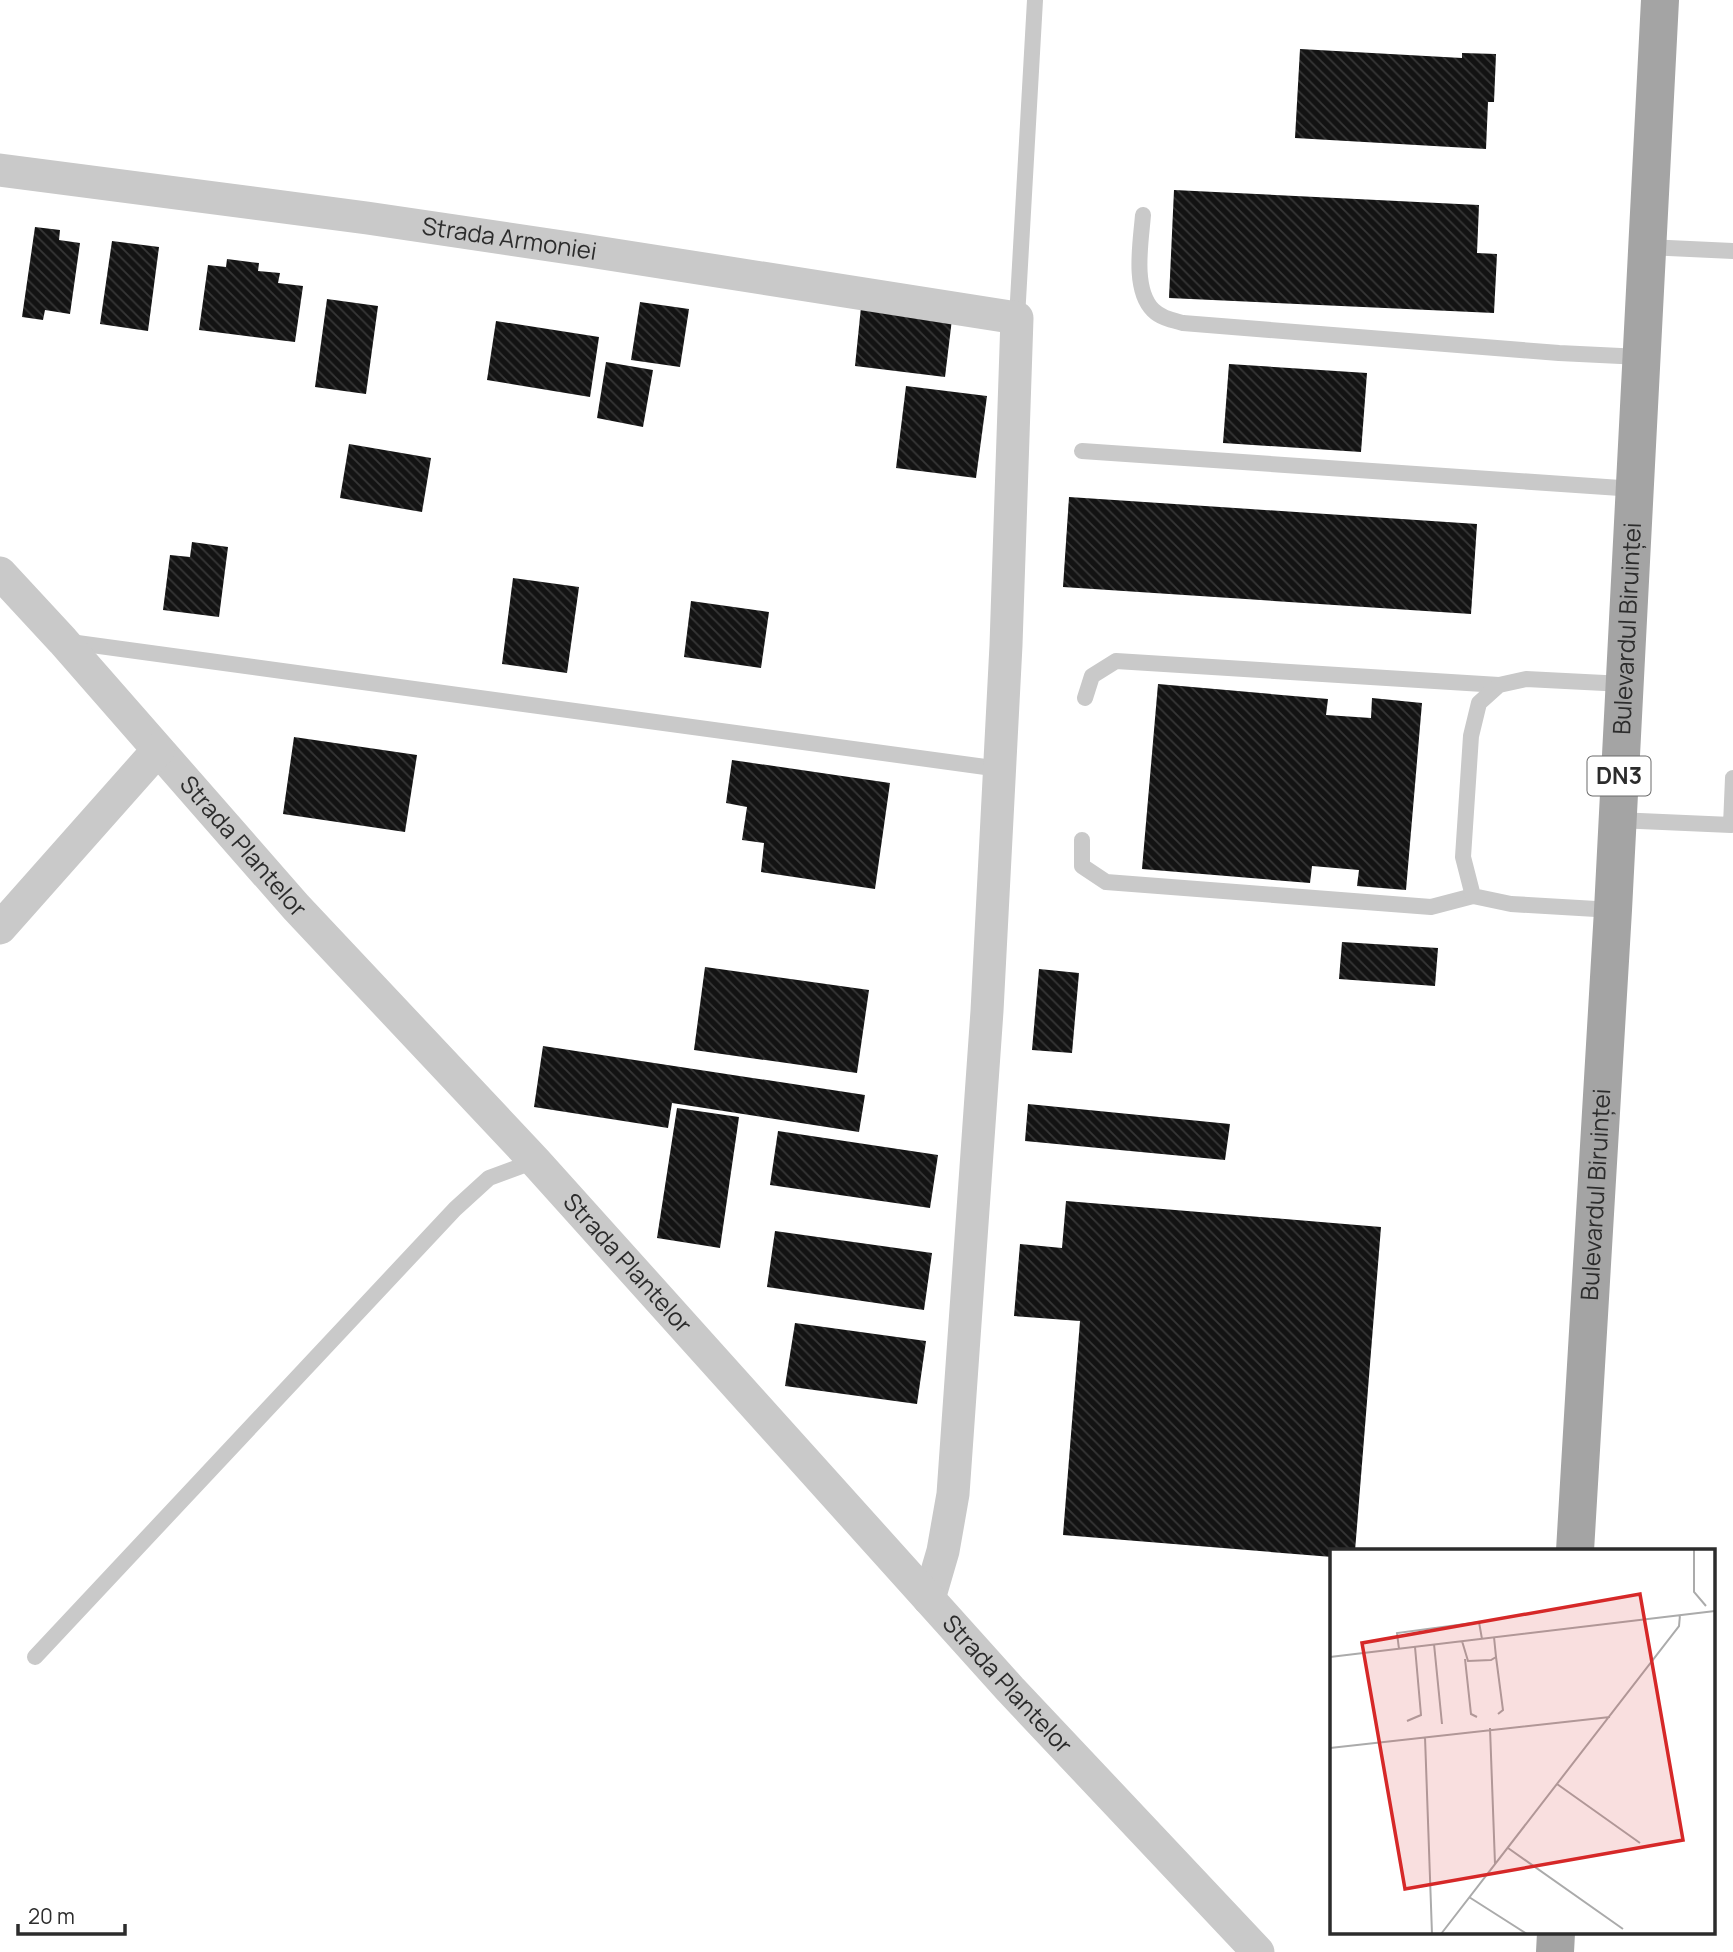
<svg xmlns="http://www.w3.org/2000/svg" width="1733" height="1952" viewBox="0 0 1733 1952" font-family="Manrope,sans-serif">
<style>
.building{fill:url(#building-back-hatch)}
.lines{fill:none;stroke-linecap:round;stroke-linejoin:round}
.lane{stroke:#c9c9c9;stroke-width:16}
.street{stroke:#c9c9c9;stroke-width:33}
.primary{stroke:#a4a4a4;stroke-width:38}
.labels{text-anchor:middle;stroke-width:7;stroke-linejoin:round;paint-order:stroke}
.shield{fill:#fff;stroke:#6b6b6b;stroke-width:2}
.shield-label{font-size:23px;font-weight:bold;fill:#2c2c2c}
.street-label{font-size:24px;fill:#2c2c2c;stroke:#fff}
.inset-road{fill:none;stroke:#ababab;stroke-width:2}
.view{fill:#d62828;fill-opacity:0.15;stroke:#d62828;stroke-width:3.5}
.inset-edge{fill:none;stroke:#2c2c2c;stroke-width:3.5}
</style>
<defs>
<pattern id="building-back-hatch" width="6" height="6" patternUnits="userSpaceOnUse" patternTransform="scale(1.75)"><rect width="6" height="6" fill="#131313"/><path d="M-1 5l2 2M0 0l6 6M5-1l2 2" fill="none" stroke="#363636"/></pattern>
</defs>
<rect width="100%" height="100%" fill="#fff"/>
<g class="building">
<polygon points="1300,49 1462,58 1462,53 1496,54 1494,102 1488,102 1486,149 1295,138"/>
<polygon points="1174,190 1479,205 1477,253 1497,254 1494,313 1169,298"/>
<polygon points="35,227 60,230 59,240 80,243 70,314 45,310 43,320 22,317"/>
<polygon points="112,241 159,247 148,331 100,324"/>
<polygon points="227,259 259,263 258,271 280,273 278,283 303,286 295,342 199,330 208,265 226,267"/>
<polygon points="327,299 378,306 366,394 315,387"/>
<polygon points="640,302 689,309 680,367 631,360"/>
<polygon points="861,307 952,319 945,377 855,366"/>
<polygon points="496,321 599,337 590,397 487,380"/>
<polygon points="606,362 653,370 643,427 597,418"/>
<polygon points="1229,364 1367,373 1361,452 1223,443"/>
<polygon points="906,386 987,396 976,478 896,468"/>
<polygon points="349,444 431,458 422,512 340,498"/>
<polygon points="1069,497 1477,524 1471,614 1063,587"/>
<polygon points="192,542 228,547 219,617 163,610 170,555 190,557"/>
<polygon points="513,578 579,587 567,673 502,664"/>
<polygon points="691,601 769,612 761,668 684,657"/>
<polygon points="1158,684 1328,699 1326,715 1371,718 1372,698 1422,703 1406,890 1357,886 1359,870 1312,866 1310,883 1142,869"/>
<polygon points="294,737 417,755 405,832 283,814"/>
<polygon points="732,760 890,783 875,889 761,872 764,843 742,840 747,807 726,803"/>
<polygon points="1342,942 1438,948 1435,986 1339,979"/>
<polygon points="705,967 869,990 857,1073 694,1050"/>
<polygon points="1039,969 1079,973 1072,1053 1032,1050"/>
<polygon points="543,1046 865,1095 859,1132 672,1103 668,1128 534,1107"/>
<polygon points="1028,1104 1230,1124 1225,1160 1025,1141"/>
<polygon points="677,1108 739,1117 720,1248 657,1238"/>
<polygon points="778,1131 938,1155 930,1208 770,1185"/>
<polygon points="1066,1201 1381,1227 1355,1551 1332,1551 1332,1557 1063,1535 1080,1321 1014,1316 1020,1244 1062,1248"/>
<polygon points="775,1231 932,1253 924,1310 767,1287"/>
<polygon points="795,1323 926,1341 917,1404 785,1386"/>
</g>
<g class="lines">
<g class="lane">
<path d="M 1143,215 C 1141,241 1132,289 1153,310 C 1161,318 1172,320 1183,323 L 1559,353 L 1641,357"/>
<polyline points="1647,247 1733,251"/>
<polyline points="1017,318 1035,0"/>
<polyline points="1082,451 1635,489"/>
<polyline points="70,642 1000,769"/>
<polyline points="1085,698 1092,676 1116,661 1499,685"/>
<polyline points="1617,820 1731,825 1733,778"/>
<polyline points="1082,840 1082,866 1106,882 1431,907 1473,896"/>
<polyline points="1613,910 1511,904 1473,896 1463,857 1471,736 1479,703 1499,685 1526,679 1624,684"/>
<polyline points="35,1657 455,1209 489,1178 535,1161"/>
</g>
<g class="street">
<path id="s1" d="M 0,170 L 367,218 L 583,250 L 1017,318 L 1006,645 L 987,1011 L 953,1494 L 943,1551 L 929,1599"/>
<path id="s2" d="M 0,573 L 63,641 L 296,907 L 535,1161 L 1010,1689 L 1258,1952"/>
<polyline points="0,928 158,750"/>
</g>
<g class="primary">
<path id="s3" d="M 1575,1551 L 1613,910 L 1660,0"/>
<polyline points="1555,1952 1556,1933"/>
</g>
</g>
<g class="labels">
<rect class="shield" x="1587.5" y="756.5" width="63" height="39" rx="5"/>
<g class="shield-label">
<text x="1619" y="784">DN3</text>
</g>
<g class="street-label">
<text dy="8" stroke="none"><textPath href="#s1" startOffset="514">Strada Armoniei</textPath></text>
<text dy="8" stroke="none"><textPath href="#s3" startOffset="924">Bulevardul Biruinței</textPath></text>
<text dy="8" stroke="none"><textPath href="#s2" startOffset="366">Strada Plantelor</textPath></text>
<text dy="8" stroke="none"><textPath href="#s3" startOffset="357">Bulevardul Biruinței</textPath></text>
<text dy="8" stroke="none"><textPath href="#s2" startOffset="933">Strada Plantelor</textPath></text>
<text dy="8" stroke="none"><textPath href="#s2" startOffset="1500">Strada Plantelor</textPath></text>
</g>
</g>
<g transform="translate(1330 1549)">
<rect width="385" height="385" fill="#fff"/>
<path class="inset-road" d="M 364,0 L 364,43 L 376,57M 132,92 L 138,112 L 161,111 L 166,108 L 164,88M 104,95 L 112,175M 69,100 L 67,84 L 149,73 L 152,90M 0,108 L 385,62M 166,108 L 173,161 L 168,165M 135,110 L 141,165 L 147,168M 77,172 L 91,166 L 85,98M 160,179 L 165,315M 95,188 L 102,385M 0,199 L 280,168M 227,235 L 310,294M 178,299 L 293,380M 139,348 L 197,385M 111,385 L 349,77 L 350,66"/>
<path class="view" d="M 310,45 L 353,291 L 75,340 L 32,94 Z"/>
<rect width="385" height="385" class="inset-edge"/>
</g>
<path d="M18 1924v10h107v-10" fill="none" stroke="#2c2c2c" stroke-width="3.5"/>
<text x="28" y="1924" font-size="21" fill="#2c2c2c" stroke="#ffffff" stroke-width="5" paint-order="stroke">20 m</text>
</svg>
